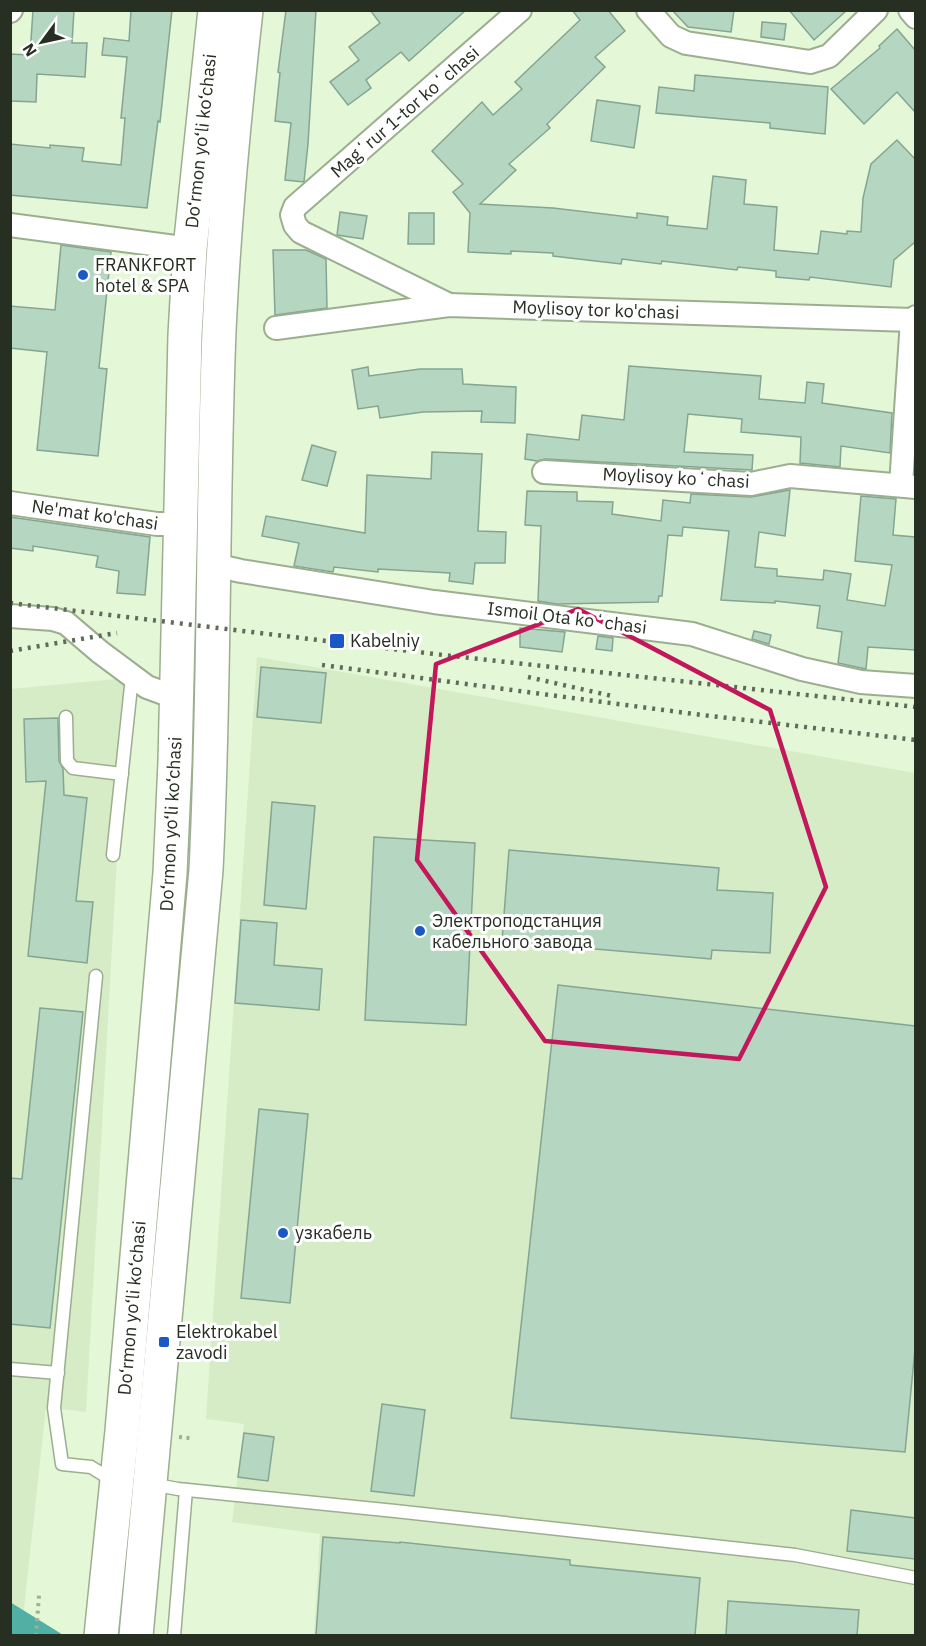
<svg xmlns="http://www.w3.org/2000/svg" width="926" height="1646" viewBox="0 0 926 1646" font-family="'IBM Plex Sans',sans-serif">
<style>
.built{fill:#d5ecc6}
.water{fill:#50b0a4}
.building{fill:#b5d7c2;stroke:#84a591;stroke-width:1.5}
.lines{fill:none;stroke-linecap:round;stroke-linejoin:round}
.lane-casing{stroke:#9cae90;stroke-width:15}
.street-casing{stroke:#9cae90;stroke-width:26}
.primary-casing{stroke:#9cae90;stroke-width:36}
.path{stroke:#a0af96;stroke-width:4;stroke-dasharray:3 4.5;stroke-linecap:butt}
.lane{stroke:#fff;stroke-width:12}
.street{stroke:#fff;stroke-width:22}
.primary{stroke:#fff;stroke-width:33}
.rail{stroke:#606b59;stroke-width:4.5;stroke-dasharray:3 6;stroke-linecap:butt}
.marked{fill:none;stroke:#c2185b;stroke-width:4.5;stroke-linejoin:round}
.poi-dot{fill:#1a59c5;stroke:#fff;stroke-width:2}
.labels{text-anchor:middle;stroke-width:6;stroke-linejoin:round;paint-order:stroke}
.street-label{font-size:18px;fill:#272e22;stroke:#fff}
.poi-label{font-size:18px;fill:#272e22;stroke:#fff;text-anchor:start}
</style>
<rect width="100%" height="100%" fill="#e4f7d7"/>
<g class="built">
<polygon points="257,657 915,773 915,1635 314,1635 320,1534 232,1522 244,1424 206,1419"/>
<polygon points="127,678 86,1412 46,1407 21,1635 11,1636 11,689"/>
</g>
<polygon class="water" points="10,1602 60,1633 62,1635 11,1635"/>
<g class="building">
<polygon points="33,10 74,10 72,43 87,43 85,77 37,74 36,102 10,101 10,54 30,55"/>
<polygon points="131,10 172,10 160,122 158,121 147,208 10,195 10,144 50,148 50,145 84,148 82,161 121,165 125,118 121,118 127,57 102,55 104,38 129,41"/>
<polygon points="286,10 316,10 308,144 304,182 285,180 291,123 275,121 280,73 278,72"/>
<polygon points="370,10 466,10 409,61 401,52 366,80 371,88 348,105 330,82 359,60 349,47 380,23"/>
<polygon points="572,10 608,10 625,31 595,57 605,67 547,124 550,128 509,164 516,170 480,204 553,208 637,218 637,213 668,217 667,225 707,229 713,176 746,180 744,204 777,207 774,250 818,254 821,231 847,234 847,231 861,232 863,198 871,164 897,140 915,159 915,242 894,260 891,287 810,277 809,280 776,277 776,271 738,267 737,270 662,261 661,264 622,259 621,264 553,256 553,253 511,251 511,254 468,252 470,213 453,192 463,184 432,151 482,102 493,115 522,89 515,82 580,20"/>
<polygon points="672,10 734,10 731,32 688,27"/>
<polygon points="789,10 847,10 814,40"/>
<polygon points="762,22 786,24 784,40 761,37"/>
<polygon points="897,29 915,50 915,112 897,92 864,124 831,89 880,48 879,46"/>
<polygon points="695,75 828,87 825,134 770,128 770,123 656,113 659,87 694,91"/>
<polygon points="597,100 640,106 634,148 591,141"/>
<polygon points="340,212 367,216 363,239 337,235"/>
<polygon points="409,213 434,213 434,244 408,244"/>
<polygon points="61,245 111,252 99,368 107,369 98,456 37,450 47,352 10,348 10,306 55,310"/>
<polygon points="273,250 306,250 326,259 327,308 275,315"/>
<polygon points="629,366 761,376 759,399 805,403 807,382 824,384 822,403 892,413 890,453 841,446 840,467 800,463 801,437 741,432 742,419 688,414 684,452 753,455 752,470 545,459 537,461 525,459 527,434 579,440 582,415 624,420"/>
<polygon points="368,367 369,376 420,369 462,369 463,384 516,387 515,423 481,422 482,411 423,412 380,418 378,406 358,409 352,370"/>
<polygon points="312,445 336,452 327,486 302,480"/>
<polygon points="432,452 482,454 478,531 506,532 505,563 475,563 473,584 449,581 450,573 378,569 378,572 334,567 333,572 294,566 299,543 262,536 266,516 365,533 367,475 431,479"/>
<polygon points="790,490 785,536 759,532 755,567 777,569 777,576 823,580 824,570 851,574 847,600 885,606 892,565 855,561 861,496 896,499 893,535 915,537 915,650 868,647 866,669 838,663 842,632 817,628 820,606 775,601 775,603 721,600 729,531 683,527 682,536 668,535 662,596 659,596 658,602 557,604 538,601 541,526 525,525 527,491 577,492 577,501 613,502 612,514 661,521 663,500 690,503 691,494 751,497"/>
<polygon points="10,517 150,537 145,595 117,593 119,571 96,567 98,556 33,546 33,551 10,548"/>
<polygon points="520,628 565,632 562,652 520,647"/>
<polygon points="754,631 771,635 769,644 752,639"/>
<polygon points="598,636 613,638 612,651 596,649"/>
<polygon points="261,667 326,673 321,723 257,717"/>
<polygon points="58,718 59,761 63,769 64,795 87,798 76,901 93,902 87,963 28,956 46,781 26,782 24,719"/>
<polygon points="272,802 315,806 306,909 264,905"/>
<polygon points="374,837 475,843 466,1025 365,1020"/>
<polygon points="509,850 719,868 717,890 773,893 770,953 712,950 711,959 502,941"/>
<polygon points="241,920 277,923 274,965 322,969 319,1010 235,1003"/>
<polygon points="558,985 915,1026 915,1349 905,1452 511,1418"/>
<polygon points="40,1008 83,1012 50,1328 10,1324 10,1178 22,1179"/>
<polygon points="259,1109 308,1114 290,1303 241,1298"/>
<polygon points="382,1404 425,1410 414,1496 371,1491"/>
<polygon points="244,1433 274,1437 268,1481 238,1477"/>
<polygon points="851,1510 915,1518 915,1559 847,1551"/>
<polygon points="323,1537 400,1543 400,1542 570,1560 570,1565 700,1578 695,1635 316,1635"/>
<polygon points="728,1601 859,1610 857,1635 726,1635"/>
</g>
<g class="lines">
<defs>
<g id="lane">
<polyline points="66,717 67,761 73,768 122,774"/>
<polyline points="113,855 132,677"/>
<polyline points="96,976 54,1408 62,1464 91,1467 115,1482"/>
<polyline points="10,1369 58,1373"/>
<polyline points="151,1484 178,1489 395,1511 795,1555 916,1578"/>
<polyline points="174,1636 186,1490"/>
</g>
<g id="street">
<polyline points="648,10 671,36 686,43 810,62 829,56 876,10"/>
<polyline points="910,10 916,17"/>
<polyline points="10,11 11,10"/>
<polyline points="10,225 190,249"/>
<polyline points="449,305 301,232 295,225 292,215 295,207 520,10"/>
<polyline points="276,328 449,305 912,320 916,317"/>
<polyline points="544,472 751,484 790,476 916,487"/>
<polyline points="901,485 912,320"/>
<polyline points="10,503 157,524 180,524"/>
<polyline points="214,565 241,571 434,602 692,634 802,669 861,682 916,686"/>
<polyline points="10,616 53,619 66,623 100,652 147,687 177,698"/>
</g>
<g id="primary">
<polyline points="101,1636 122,1431 170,873 175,762 185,335 190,249 215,10"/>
<path d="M 136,1636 L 206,870 C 215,690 212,511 219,331 C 224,224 234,117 246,10"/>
</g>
</defs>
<use href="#lane" class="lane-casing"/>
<use href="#street" class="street-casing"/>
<use href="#primary" class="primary-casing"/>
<g class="path">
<polyline points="179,1437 190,1438"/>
<polyline points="36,1636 39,1595"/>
</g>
<use href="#lane" class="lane"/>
<use href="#street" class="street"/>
<use href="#primary" class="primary"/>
<g class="rail">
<polyline points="10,603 443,655 916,707"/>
<polyline points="10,651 117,633"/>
<polyline points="322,665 694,714 916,740"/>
<polyline points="528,677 612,696"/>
</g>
</g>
<path class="marked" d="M 578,609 L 770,710 L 826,887 L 739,1059 L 545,1041 L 417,860 L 436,664 Z"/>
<g class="poi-dot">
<circle cx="83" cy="275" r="6"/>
<rect x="329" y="633" width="16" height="16" rx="3"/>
<circle cx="420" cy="931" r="6"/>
<circle cx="283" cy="1233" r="6"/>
<rect x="158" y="1336" width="12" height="12" rx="3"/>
</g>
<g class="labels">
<g class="street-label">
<text transform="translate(405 112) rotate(-41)" y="6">Magʻrur 1-tor koʻchasi</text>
<text transform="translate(201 141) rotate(-84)" y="6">Do‘rmon yo‘li ko‘chasi</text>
<text transform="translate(596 310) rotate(2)" y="6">Moylisoy tor ko'chasi</text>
<text transform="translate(676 478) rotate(3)" y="6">Moylisoy koʻchasi</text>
<text transform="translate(95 515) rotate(8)" y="6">Ne'mat ko'chasi</text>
<text transform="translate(567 618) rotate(7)" y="6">Ismoil Ota koʻchasi</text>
<text transform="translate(171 824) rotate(-87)" y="6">Do‘rmon yo‘li ko‘chasi</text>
<text transform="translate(132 1308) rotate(-85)" y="6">Do‘rmon yo‘li ko‘chasi</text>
</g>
<g class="poi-label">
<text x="95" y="271">FRANKFORT<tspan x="95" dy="21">hotel &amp; SPA</tspan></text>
<text x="350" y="647">Kabelniy</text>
<text x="432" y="927">Электроподстанция<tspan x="432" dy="21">кабельного завода</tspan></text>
<text x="295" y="1239">узкабель</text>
<text x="176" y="1338">Elektrokabel<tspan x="176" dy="21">zavodi</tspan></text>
</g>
</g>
<rect width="926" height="1646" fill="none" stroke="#272e22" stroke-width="24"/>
<g transform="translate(42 42) rotate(237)" stroke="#ffffff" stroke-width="4.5" paint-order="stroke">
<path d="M0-4.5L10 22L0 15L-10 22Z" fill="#272e22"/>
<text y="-9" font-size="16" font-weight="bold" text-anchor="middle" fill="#272e22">N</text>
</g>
</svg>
